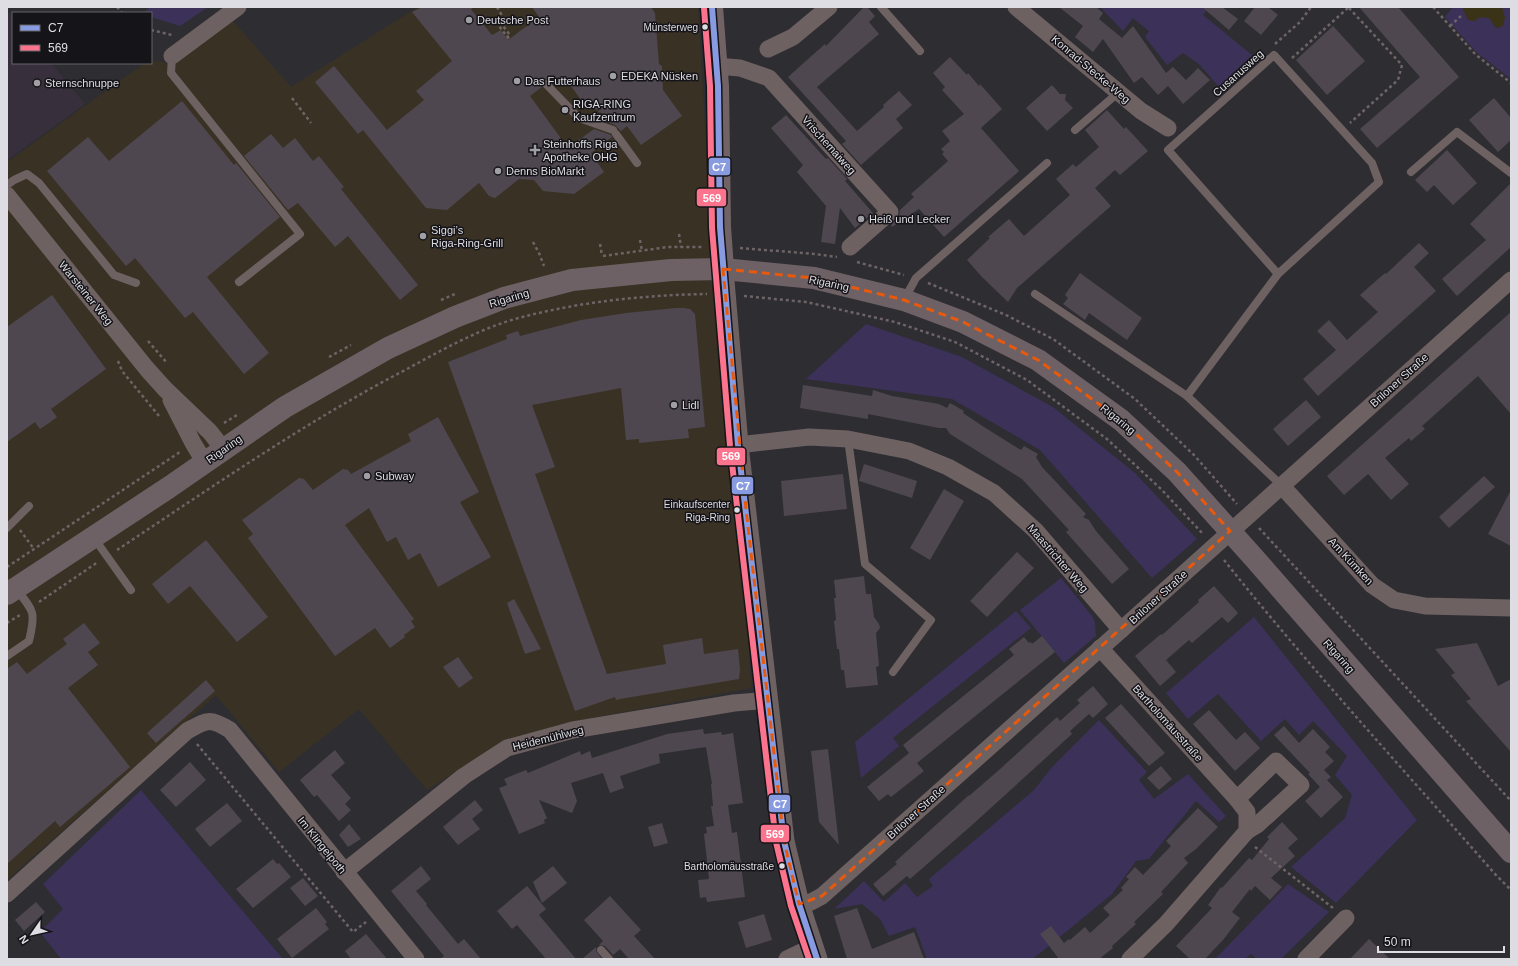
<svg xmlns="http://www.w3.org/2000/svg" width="1518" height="966" viewBox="0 0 1518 966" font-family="Helvetica,sans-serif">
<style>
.commercial{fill:#393224}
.education{fill:#382f3d}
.green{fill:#3c3158}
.sand{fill:#3a3317}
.building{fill:#4e4750}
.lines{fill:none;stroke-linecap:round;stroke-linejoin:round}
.path{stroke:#6e6466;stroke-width:2.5;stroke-dasharray:3 3;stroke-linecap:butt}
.service{stroke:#6e6162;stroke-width:8}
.minor{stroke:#6e6162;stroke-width:17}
.tertiary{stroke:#6e6162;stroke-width:21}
.secondary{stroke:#716365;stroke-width:22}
.primary{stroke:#6e6165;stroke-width:22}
.bus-1-casing{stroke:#151418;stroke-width:9}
.bus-2-casing{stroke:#151418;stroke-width:9}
.bus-1{stroke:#899be0;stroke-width:6}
.bus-2{stroke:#fc738d;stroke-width:6}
.marked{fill:none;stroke:#e8590c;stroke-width:3;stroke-dasharray:8 5;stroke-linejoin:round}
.poi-dot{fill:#a09fa5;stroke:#151418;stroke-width:1.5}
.bus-dot{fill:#dedde3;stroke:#151418;stroke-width:1.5}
.labels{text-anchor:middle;stroke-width:3;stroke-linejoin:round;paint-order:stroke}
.bus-label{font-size:10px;fill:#dedde3;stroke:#151418;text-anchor:end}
.poi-label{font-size:11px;fill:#dedde3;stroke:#151418;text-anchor:start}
.street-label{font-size:11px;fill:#dedde3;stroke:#151418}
.line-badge{stroke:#151418;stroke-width:1.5}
.badge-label{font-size:11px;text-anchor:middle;font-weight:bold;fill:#fff}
</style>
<rect width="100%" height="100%" fill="#2e2d32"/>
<polygon class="commercial" points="418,7 698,7 716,316 747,606 751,688 576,721 501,743 427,790 359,709 279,772 216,695 7,880 7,162 145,63 151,63 151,60 175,64 232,20 291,87"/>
<polygon class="education" points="7,10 13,17 13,63 51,63 85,104 7,160"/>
<g class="green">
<polygon points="149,7 208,7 180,26 151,17 151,13 144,13"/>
<polygon points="1100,7 1209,7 1203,15 1252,55 1219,87 1200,65 1183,53 1167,65 1145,37 1149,31 1133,18 1123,31"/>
<polygon points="1453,7 1511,7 1511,79 1476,52 1445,17"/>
<polygon points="866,324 962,357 1053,407 1135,473 1197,539 1152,578 1040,450 952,399 806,379"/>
<polygon points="1061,578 1092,616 1095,622 1096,636 1064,663 1020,610"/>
<polygon points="1016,611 1031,628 893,738 899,746 861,778 855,742"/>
<polygon points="1254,617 1417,820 1336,903 1291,867 1345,818 1352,795 1335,775 1347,756 1313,721 1299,735 1285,719 1261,741 1218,694 1188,719 1166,693"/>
<polygon points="1099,720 1147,772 1139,780 1154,799 1188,774 1226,816 1219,822 1196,801 1149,859 1136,861 1112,894 1044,950 1032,959 927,959 915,927 889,936 880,919 862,904 834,909 864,881 884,902 905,883 917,897 933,886 929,879 1034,790 1052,767"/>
<polygon points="141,790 283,959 61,959 40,932 63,909 43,884"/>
<polygon points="1288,884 1329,912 1281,959 1257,959 1251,954 1245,959 1215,959"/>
</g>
<polygon class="sand" points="1464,7 1502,7 1505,18 1503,26 1496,28 1489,18 1480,17 1475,21 1468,20 1463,10"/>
<g class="building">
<polygon points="422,7 469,7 492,35 501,30 508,40 539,17 532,7 651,7 655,13 659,64 662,66 663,90 682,116 641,145 627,126 621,131 615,125 604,121 611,116 598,112 599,110 586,107 571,86 553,83 548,79 544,79 541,82 542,87 530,96 568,148 594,129 611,135 612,137 591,153 604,172 574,194 543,191 534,180 519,179 495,198 489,196 479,183 447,210 426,208 363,130 358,134 315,82 334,66 387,130 424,100 416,91 452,61 412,12"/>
<polygon points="864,7 867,7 875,16 869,22 879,34 817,87 857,131 884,107 883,105 899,91 912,105 896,119 903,128 861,165 842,144 846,141 788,77 825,44 826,46"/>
<polygon points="1059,7 1096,7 1103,13 1099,19 1122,38 1133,26 1166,73 1173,67 1186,80 1198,68 1210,80 1183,104 1168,86 1158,95 1142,77 1134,83 1103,39 1093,52 1075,37 1083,26"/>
<polygon points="1202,7 1222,7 1238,19 1229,30"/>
<polygon points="1255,7 1268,7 1278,15 1261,35 1244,21"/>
<polygon points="1359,7 1398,7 1459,77 1377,148 1360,129 1420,77"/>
<polygon points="1333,26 1365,61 1327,95 1296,60"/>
<polygon points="950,57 967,75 968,73 979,86 980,84 1002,109 981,128 1019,171 944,237 919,209 892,227 891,225 899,216 900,210 914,197 911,194 948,161 942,154 944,152 941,149 950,141 942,131 964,114 942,90 945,87 933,73"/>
<polygon points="1052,85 1060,94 1066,94 1065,100 1073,108 1047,131 1026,108"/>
<polygon points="1494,98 1511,118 1511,140 1498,152 1469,120"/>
<polygon points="182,101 234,165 236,163 280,217 207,277 269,353 244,374 193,312 185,318 135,258 126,266 47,171 88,137 109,161"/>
<polygon points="1107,110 1124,129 1126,127 1148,151 1120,175 1115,170 1095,188 1111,206 1017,288 1008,302 982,277 967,260 990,238 988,237 1009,219 1024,236 1070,195 1056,179 1073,164 1076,167 1099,147 1085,130"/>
<polygon points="786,115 826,159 828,158 847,179 845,181 873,213 855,228 840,208 835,244 821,242 826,206 797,172 803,165 771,128"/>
<polygon points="271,134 283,148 295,138 313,161 319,156 344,187 341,189 418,285 400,300 348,236 335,247 298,203 288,210 244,156"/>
<polygon points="1447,150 1477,183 1453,205 1434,185 1427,192 1415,180"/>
<polygon points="1511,183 1511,247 1457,296 1442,279 1486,240 1470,224"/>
<polygon points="1419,243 1429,253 1414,267 1436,291 1318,396 1303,379 1336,350 1317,331 1329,320 1347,340 1378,312 1360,295 1385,273 1386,274"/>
<polygon points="1080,273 1142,318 1127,340 1089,313 1085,320 1063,304 1068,298 1065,295"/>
<polygon points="52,295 106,369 51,409 57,417 49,423 40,429 35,422 7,442 7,327"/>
<polygon points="676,308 684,308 690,309 695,314 705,427 688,429 689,438 639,443 639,439 626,440 621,388 532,405 555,467 535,474 607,674 666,664 663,645 702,638 704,654 738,649 740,669 739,679 620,699 616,700 615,697 575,711 448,362 507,339 506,335 518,331 520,336 581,320 626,313"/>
<polygon points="1511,312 1511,414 1478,376 1422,426 1425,429 1411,441 1409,438 1385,458 1409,484 1391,500 1368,474 1344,495 1327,476"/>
<polygon points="803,385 872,396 873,390 892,396 939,404 947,408 950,403 964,411 963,413 984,427 1021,450 1024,446 1038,454 1036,457 1042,467 1086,514 1083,517 1089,520 1096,531 1129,569 1112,584 1066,532 1069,530 1022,479 950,434 946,428 939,428 868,414 868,419 800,408"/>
<polygon points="1306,400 1321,417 1288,446 1273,429"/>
<polygon points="438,417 479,492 460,502 491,557 438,587 420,553 408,560 396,537 387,542 369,508 345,525 414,619 411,621 415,627 404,635 405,637 390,648 375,628 335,656 248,538 253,534 242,520 299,478 304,479 313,490 343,469 348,470 351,474 411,441 408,434"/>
<polygon points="864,464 917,481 912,498 859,481"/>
<polygon points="843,474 847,509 784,516 781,481"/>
<polygon points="1484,476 1495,487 1449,528 1439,517"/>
<polygon points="944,489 964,501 930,560 910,548"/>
<polygon points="1511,490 1511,546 1488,534"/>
<polygon points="206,540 268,617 237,642 190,586 168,604 152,584"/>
<polygon points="1017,552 1034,568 987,617 970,601"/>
<polygon points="864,576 866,594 871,594 874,617 879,624 880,628 876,633 879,666 876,667 878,685 846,688 844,670 841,670 839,649 837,649 834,621 836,620 834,598 836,598 834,580"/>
<polygon points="1214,586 1238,613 1228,623 1222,617 1192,643 1189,640 1166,660 1176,672 1160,686 1135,656 1161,634 1162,635 1199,602 1198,600"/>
<polygon points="514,599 541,649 525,654 507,603"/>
<polygon points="84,623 100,643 88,652 98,665 68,688 130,767 60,827 55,821 7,864 7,669 17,662 27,674 67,644 63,639"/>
<polygon points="1042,636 1055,652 917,763 924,771 891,797 888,794 879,801 867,787 909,753 903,745 1014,655 1009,649 1024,637 1029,643 1031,642 1032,644"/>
<polygon points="1477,643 1498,686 1511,679 1511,752 1466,701 1471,699 1451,675 1455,673 1435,649"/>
<polygon points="458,657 473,678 459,688 443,667"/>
<polygon points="206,680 215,691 156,743 147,733"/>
<polygon points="1093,686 1108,704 1093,718 1089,714 1070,731 1072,734 971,826 910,879 907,876 883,896 873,884 897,864 895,862 969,795 969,796 999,770 1057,717 1060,721 1080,703 1077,700"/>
<polygon points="1121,704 1165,753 1149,766 1105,718"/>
<polygon points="1209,710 1236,740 1245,732 1260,748 1235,771 1193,724"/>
<polygon points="1284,726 1299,743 1313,729 1330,747 1325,752 1334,761 1324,770 1331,777 1327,780 1343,797 1321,818 1305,801 1320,787 1308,774 1310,773 1274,735"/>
<polygon points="703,729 704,734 721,732 722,735 733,733 743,803 728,805 732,833 737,832 745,897 707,902 706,897 700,898 698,880 709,879 704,834 707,833 706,827 714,826 711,806 713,806 711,784 712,784 706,747 659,754 660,763 620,776 624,788 610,793 603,773 571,783 577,801 572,813 539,800 547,818 544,820 545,823 519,834 499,788 507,785 504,779 526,770 528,773 580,751 581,755 590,751 592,758 667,734"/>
<polygon points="828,749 839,845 819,822 811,751"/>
<polygon points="335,750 345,763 331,775 351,798 345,804 351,810 339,821 317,795 314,797 300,780"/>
<polygon points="190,762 206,780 176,807 160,790"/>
<polygon points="1161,766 1172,779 1159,790 1147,778"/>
<polygon points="475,800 483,810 472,819 480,829 458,845 443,827"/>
<polygon points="227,803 242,821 210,847 195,829"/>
<polygon points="1198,808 1218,827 1196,849 1184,858 1188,863 1161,892 1163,894 1134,922 1136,924 1112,946 1113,948 1099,959 1059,959 1040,934 1051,926 1064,943 1069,939 1070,940 1085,927 1090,933 1110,915 1103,908 1123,890 1121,888 1129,879 1126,877 1135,867 1143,875 1171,846 1166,841"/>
<polygon points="1282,822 1298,839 1288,848 1295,856 1271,878 1282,887 1270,900 1255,886 1251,891 1250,889 1232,912 1240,918 1223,940 1205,959 1190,959 1176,946 1212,908 1208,905 1221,887 1222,888 1249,858 1252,860 1269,839 1267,837"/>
<polygon points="662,823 668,843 654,847 648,827"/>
<polygon points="349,824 361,839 348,847 339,835"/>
<polygon points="273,859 277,864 279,863 291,877 253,908 236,889"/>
<polygon points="421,866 431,879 416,891 427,904 426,905 458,944 464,939 481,959 440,959 444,956 391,891"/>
<polygon points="553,866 567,883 542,903 533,882"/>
<polygon points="303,878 318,896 305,906 290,888"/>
<polygon points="527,886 546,909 539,915 576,959 546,959 517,925 512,929 497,911"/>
<polygon points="610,896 641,930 634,936 655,959 629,959 620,949 613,955 605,946 599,945 603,941 584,920"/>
<polygon points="36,902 45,912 24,931 15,920"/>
<polygon points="316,908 327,922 325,924 329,929 292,958 277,939"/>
<polygon points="857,908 872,949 914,932 924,959 847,959 834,916"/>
<polygon points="764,914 772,940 746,948 738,922"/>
<polygon points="366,934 387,959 351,959 345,951"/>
<polygon points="1369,939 1390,959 1350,959"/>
<polygon points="596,947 596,951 602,959 582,959"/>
</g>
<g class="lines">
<g class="path">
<polyline points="117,7 122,13"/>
<polyline points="497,7 504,19 500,22 499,26 509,39"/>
<polyline points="1433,7 1475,54 1511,83"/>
<polyline points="470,8 471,7"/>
<polyline points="1349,8 1402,65 1398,80 1350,123"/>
<polyline points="500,22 510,35 508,37 507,35"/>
<polyline points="1450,26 1461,16"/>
<polyline points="151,30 172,35"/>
<polyline points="1275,44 1300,22 1311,7"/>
<polyline points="1292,58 1349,7"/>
<polyline points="292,98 311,123"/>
<polyline points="679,234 681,247"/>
<polyline points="640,240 642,251"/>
<polyline points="533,242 539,253 544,266"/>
<polyline points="600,244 602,256"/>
<polyline points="740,248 815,254 837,257"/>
<polyline points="603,256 668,247 703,247"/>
<polyline points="857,262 904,275"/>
<polyline points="928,283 1006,315 1053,339 1135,399 1194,455 1237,504"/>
<polyline points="744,296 806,302 895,322 955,342 1027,380 1107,439 1161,489 1203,534"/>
<polyline points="441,300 455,294"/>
<polyline points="148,341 167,363"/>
<polyline points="329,357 351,345"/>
<polyline points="118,361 122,371 159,416"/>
<polyline points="224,423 237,415"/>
<polyline points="1259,528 1511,801"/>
<polyline points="20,530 34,549"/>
<path d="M 117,550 C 212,487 307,421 407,369 C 442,350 477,330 515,319 C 577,302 643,295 707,294"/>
<path d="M 1224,560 C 1310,668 1404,770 1495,874 L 1511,890"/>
<polyline points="7,567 180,452"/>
<polyline points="39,602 98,562"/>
<polyline points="7,623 20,615"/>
<polyline points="197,744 353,932 366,922"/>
<polyline points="1255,847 1333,908"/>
</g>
<g class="service">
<polyline points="881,7 920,51"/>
<polyline points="172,56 171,73 300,234 239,282"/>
<polyline points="546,84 579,118 613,130"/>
<polyline points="1075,130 1119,92"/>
<polyline points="616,134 637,163"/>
<polyline points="1411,172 1457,132 1511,173"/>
<polyline points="7,185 14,180 27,174 39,183 114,275 136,283"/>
<polyline points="1035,294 1187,396 1281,485"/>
<polyline points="904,300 916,278 1047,163"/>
<polyline points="1187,396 1278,274 1379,182 1372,163 1274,55 1168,150 1278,274"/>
<polyline points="848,439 865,564 931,620 893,672"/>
<polyline points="7,528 29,506"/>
<polyline points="94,538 131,590"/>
<path d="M 7,656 L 29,641 C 36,612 34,611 16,589"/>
<polyline points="601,950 609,959"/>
</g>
<g class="minor">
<polyline points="1016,7 1141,111 1168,128"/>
<polyline points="768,49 793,37 829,7"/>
<polyline points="172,56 238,7"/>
<polyline points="716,66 740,68 769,78 890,212 850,247"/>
<polyline points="7,195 147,369 165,389 210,432 224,450"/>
<polyline points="171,400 193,443 205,463"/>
<polyline points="738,445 809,437 848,439 909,451 948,467 994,493 1036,531 1121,630"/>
<polyline points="1281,485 1372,585 1394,600 1425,606 1511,608"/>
<polyline points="1100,648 1237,799 1247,812 1247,831 1166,924 1130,959"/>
<polyline points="1237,799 1276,761 1301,785 1257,825 1247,831"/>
<polyline points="344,872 464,776 507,748 573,730 734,703 769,700"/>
<path d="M 7,894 L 187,731 C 207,720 209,717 230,730 L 416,959"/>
<polyline points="799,904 811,902 822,896 1121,630 1511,280"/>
<polyline points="787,959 812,947"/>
<polyline points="1306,959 1346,918"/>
</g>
<polyline class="tertiary" points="723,269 738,445 784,841 799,904 817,959"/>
<polyline class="secondary" points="712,7 718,86 720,227 723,269"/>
<polyline class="primary" points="7,594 168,488 285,407 388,348 455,317 504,298 572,280 671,270 723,269 814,278 904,300 963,322 1038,360 1121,420 1177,472 1255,559 1511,852"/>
<defs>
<polyline id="bus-1" points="712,7 718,86 720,227 738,445 784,841 799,904 817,959"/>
<polyline id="bus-2" points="704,8 710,86 712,228 730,446 776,842 791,906 809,959"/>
</defs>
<use href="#bus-1" class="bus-1-casing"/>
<use href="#bus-2" class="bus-2-casing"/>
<use href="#bus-1" class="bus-1"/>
<use href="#bus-2" class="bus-2"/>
</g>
<path class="marked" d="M 723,269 L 814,278 L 904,300 L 963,322 L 1038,360 L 1121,420 L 1177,472 L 1230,531 L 822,896 L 799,904 L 784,841 L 746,509 Z"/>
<g class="poi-dot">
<circle cx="469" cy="20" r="4"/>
<circle cx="613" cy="76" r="4"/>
<circle cx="517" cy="81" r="4"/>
<circle cx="37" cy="83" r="4"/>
<circle cx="565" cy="110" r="4"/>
<path d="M533 144h4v4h4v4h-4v4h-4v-4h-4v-4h4z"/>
<circle cx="498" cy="171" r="4"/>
<circle cx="861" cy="219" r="4"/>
<circle cx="423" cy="236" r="4"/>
<circle cx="674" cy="405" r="4"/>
<circle cx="367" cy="476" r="4"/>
</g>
<g class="bus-dot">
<circle cx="705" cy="27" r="3.5"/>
<circle cx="737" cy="510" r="3.5"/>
<circle cx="782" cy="866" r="3.5"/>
</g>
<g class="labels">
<g class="bus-label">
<text x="698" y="31">Münsterweg</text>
<text x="730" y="508">Einkaufscenter<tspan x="730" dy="13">Riga-Ring</tspan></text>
<text x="774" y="870">Bartholomäusstraße</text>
</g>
<g class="poi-label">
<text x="477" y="24">Deutsche Post</text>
<text x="621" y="80">EDEKA Nüsken</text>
<text x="525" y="85">Das Futterhaus</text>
<text x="45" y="87">Sternschnuppe</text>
<text x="573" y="108">RIGA-RING<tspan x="573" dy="13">Kaufzentrum</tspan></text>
<text x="543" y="148">Steinhoffs Riga<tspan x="543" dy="13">Apotheke OHG</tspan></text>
<text x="506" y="175">Denns BioMarkt</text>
<text x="869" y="223">Heiß und Lecker</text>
<text x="431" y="234">Siggi’s<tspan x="431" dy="13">Riga-Ring-Grill</tspan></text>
<text x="682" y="409">Lidl</text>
<text x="375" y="480">Subway</text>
</g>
<g class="street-label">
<text transform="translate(1091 69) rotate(40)" y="4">Konrad-Stecke-Weg</text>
<text transform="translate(1238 73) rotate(-42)" y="4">Cusanusweg</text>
<text transform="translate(829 145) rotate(48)" y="4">Vrischemaiweg</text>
<text transform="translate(829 283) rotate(12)" y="4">Rigaring</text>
<text transform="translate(86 293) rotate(51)" y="4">Warsteiner Weg</text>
<text transform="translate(509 298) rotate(-17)" y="4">Rigaring</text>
<text transform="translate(1399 380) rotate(-42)" y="4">Briloner Straße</text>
<text transform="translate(1118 419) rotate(39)" y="4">Rigaring</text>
<text transform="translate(224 449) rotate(-35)" y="4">Rigaring</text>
<text transform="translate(1058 558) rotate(49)" y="4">Maastrichter Weg</text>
<text transform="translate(1351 561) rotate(47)" y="4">Am Kümken</text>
<text transform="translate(1158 597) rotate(-42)" y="4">Briloner Straße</text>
<text transform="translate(1339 656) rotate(49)" y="4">Rigaring</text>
<text transform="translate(1168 723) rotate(48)" y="4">Bartholomäusstraße</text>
<text transform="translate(548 738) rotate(-14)" y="4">Heidemühlweg</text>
<text transform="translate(916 812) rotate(-42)" y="4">Briloner Straße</text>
<text transform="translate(322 845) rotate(51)" y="4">Im Klingelpoth</text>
</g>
</g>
<g class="line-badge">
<rect x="708" y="157" width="23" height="19" rx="4" fill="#899be0"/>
<rect x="696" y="188" width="31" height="19" rx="4" fill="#fc738d"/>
<rect x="716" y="447" width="30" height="19" rx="4" fill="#fc738d"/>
<rect x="731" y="476" width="23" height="19" rx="4" fill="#899be0"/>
<rect x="768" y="794" width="23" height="19" rx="4" fill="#899be0"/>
<rect x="760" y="824" width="30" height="19" rx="4" fill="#fc738d"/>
</g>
<g class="badge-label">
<text x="719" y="171">C7</text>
<text x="712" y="202">569</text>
<text x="731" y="460">569</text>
<text x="743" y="490">C7</text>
<text x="780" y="808">C7</text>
<text x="775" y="838">569</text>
</g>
<rect width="1518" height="966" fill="none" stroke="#dedde3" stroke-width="16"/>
<rect x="12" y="12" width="140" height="52" fill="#151418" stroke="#656469"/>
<rect x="20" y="25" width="20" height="6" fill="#899be0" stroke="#656469"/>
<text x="48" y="32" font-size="12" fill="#dedde3">C7</text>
<rect x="20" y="45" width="20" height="6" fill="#fc738d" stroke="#656469"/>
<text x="48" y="52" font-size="12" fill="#dedde3">569</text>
<g transform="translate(32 934) rotate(236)" stroke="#151418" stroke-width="3" paint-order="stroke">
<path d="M0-3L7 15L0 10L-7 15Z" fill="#dedde3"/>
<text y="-6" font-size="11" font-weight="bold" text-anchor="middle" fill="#dedde3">N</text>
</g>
<path d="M1378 946v6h126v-6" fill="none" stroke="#dedde3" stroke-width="2"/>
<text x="1384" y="946" font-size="12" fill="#dedde3" stroke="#151418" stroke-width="3" paint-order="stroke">50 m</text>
</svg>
